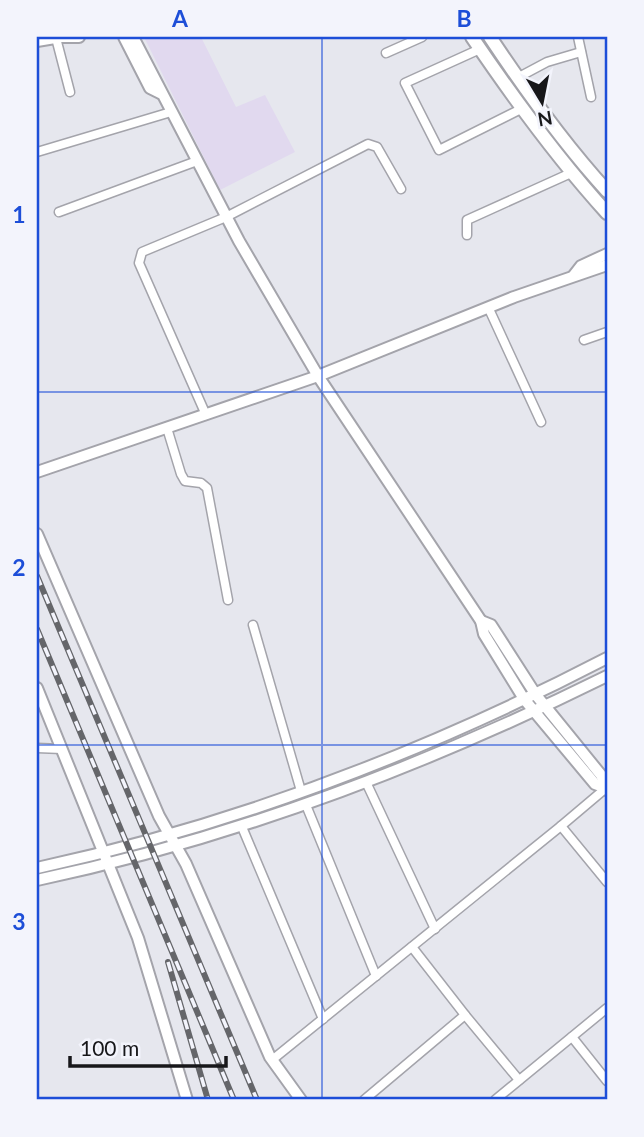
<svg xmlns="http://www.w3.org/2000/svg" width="644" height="1137" viewBox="0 0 644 1137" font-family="Lato,sans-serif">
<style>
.commercial{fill:#e1d9ef}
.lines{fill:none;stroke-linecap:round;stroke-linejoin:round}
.minor-casing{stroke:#a4a4ab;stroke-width:11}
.tertiary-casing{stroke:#a4a4ab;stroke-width:14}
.secondary-casing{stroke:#a4a4ab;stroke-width:16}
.minor{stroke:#fff;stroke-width:8}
.tertiary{stroke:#fff;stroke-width:10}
.secondary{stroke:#fff;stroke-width:12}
.rail-casing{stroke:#65666a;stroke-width:6}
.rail{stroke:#f3f4fc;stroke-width:3.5;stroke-dasharray:10;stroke-linecap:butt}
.grid{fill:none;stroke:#1d4ed8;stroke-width:2;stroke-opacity:0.55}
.neatline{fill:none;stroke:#1d4ed8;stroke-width:2.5}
.grid-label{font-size:23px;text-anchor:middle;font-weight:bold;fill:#1d4ed8}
</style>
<rect width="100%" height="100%" fill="#e6e7ee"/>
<polygon class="commercial" points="144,37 201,37 236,107 265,95 295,152 220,190"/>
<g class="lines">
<defs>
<g id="minor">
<polyline points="578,37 591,97"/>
<polyline points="56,38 70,92"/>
<polyline points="480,49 405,83 439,150 521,109"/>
<polyline points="386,53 422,37"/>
<polyline points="517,78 547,62 581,52"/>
<polyline points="37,152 171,112"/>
<polyline points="59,212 197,161"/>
<polyline points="467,235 467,220 571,173"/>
<polyline points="489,309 541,422"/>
<polyline points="584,340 607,332"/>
<polyline points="206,415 139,263 142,252 226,217 368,144 377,147 401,189"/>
<polyline points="167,428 181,474 185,481 201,483 207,488 228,600"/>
<polyline points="253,625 301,791"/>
<polyline points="37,748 62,749"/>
<polyline points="366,782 435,929"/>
<polyline points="606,788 561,826 607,882"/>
<polyline points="306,805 376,976"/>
<polyline points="242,827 323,1019"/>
<polyline points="465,1015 519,1080"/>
<polyline points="572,1037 607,1081"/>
<polyline points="272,1060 561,826"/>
<polyline points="364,1100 465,1015 412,947"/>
<polyline points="495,1100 607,1008"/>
</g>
<g id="tertiary">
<polyline points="61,37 79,37"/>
<polyline points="124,37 150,88 160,93"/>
<polyline points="133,37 239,241 318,376 481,621 484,634 524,699 595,784 606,788"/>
<polyline points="37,41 61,37"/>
<polyline points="574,275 581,266 607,254"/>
<polyline points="37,472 318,376 514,297 607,265"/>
<polyline points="37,534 159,816 186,864 270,1057 301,1100"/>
<polyline points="481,621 491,625 536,695 601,775 607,790"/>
<polyline points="37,688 138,938 187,1100"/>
<path d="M 37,868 C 235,825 428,751 607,658"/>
<path d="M 37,880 C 236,838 425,766 607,676"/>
</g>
<g id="secondary">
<path d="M 472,37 C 514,99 557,158 607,213"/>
<path d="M 490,37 C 526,91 563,143 607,191"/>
</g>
</defs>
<use href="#minor" class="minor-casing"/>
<use href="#tertiary" class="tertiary-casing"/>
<use href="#secondary" class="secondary-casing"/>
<use href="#minor" class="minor"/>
<use href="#tertiary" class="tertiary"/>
<use href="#secondary" class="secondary"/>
<defs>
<g id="rail">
<polyline points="37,576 257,1100"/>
<polyline points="37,629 234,1100"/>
<polyline points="168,962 208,1100"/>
</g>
</defs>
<use href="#rail" class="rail-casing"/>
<use href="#rail" class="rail"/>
</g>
<path class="grid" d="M 322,37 L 322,1100M 37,392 L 607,392M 37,745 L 607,745"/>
<rect width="644" height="1137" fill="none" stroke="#f3f4fc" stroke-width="77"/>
<g transform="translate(542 102) rotate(170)" stroke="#f3f4fc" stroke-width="5" paint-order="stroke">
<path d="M0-5L12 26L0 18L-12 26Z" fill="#17171a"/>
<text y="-10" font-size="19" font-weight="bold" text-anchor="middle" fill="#17171a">N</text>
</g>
<path d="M70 1056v10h156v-10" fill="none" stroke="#17171a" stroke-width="3.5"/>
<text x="80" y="1056" font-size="21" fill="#17171a" stroke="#f3f4fc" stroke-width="5" paint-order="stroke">100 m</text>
<rect x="38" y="38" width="568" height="1060" class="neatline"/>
<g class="grid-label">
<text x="180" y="27">A</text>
<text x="464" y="27">B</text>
<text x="19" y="223">1</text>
<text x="19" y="576">2</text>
<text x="19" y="930">3</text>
</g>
</svg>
